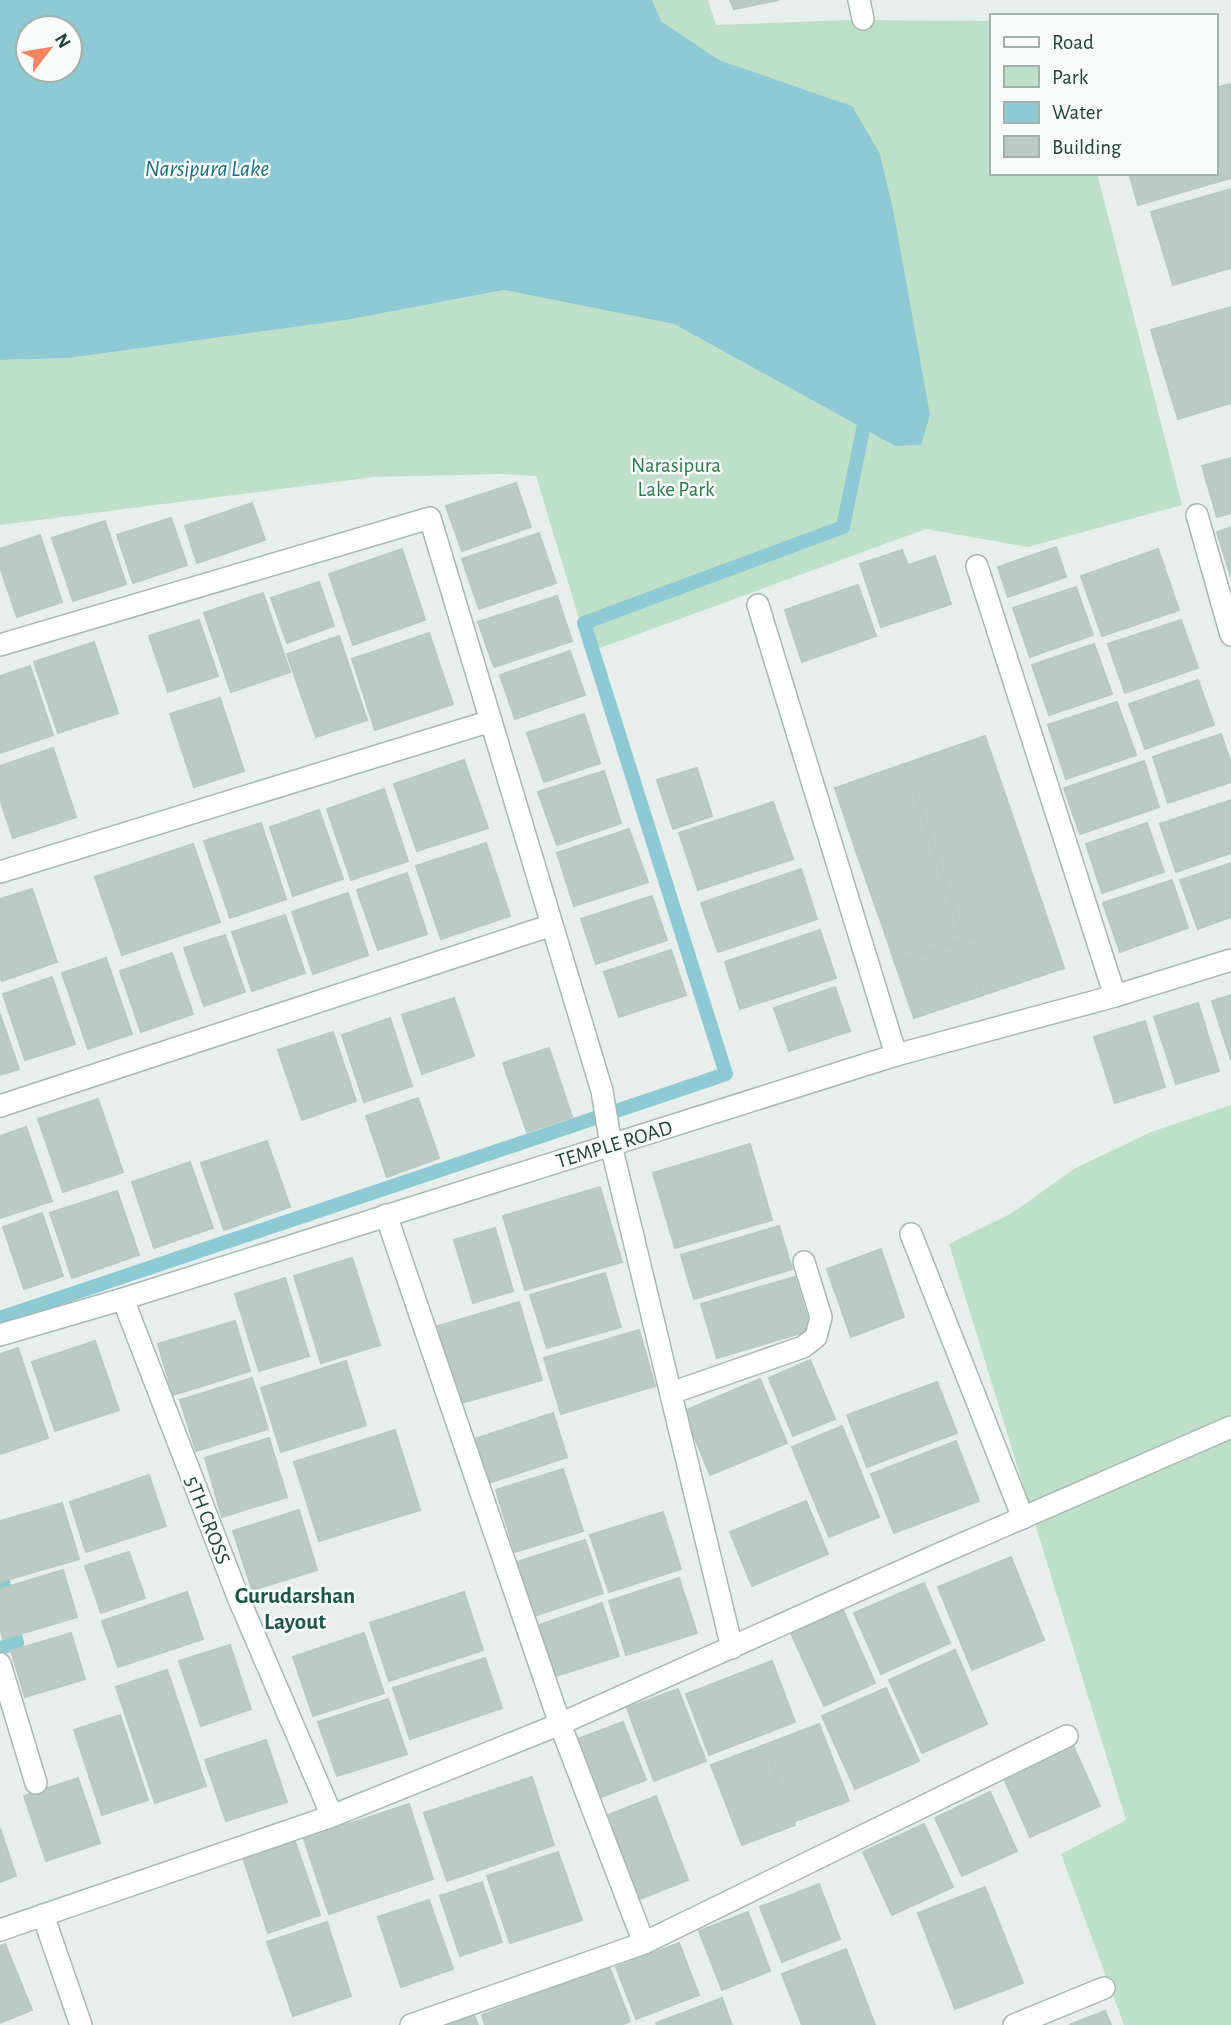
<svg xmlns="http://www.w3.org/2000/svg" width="1231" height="2025" viewBox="0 0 1231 2025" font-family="'Alegreya Sans',sans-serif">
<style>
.green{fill:#bfe0c8}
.water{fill:#8ec9d4;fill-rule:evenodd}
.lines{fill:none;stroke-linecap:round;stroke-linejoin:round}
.stream{stroke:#8ec9d4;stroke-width:14}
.building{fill:#bbcac4;stroke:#b8c9c2;stroke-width:2}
.minor-casing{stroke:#a8b8b2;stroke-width:24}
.minor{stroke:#fff;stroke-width:21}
.labels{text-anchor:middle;stroke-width:5;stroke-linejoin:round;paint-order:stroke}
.park-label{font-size:21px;fill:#2d7a4b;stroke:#f7fbf9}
.street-label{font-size:21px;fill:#24423a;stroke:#f7fbf9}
.water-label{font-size:23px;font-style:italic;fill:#1c6f80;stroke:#f7fbf9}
.neighbourhood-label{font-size:23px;font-weight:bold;fill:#1f5548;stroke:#f7fbf9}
</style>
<rect width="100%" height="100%" fill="#e6efeb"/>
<g class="green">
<polygon points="652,0 708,0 716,25 846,20 991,21 991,173 1097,173 1182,505 1028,547 926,529 589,652 536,476 503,474 374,477 0,525 0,360 69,358 346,320 504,290 674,324 895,446 852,106 719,60 661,21"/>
<polygon points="1231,1105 1231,2025 1124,2025 1061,1854 1126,1820 949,1244 1012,1213 1074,1169 1151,1132"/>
</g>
<path class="water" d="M 0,0 L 652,0 L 661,21 L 719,60 L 852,106 L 880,154 L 894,214 L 930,415 L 921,445 L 895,446 L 674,324 L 504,290 L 346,320 L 69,358 L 0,360 ZM 28,28 L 70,28 L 70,70 L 28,70 Z"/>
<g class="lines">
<g class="stream">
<polyline points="0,1318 726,1074 584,623 843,527 867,410"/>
<polyline points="0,1568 17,1643 0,1648"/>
</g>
</g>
<g class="building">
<polygon points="730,0 779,0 734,9"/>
<polygon points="1231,84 1231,178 1138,205 1129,173 1215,173 1215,88"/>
<polygon points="1231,189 1231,268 1173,285 1151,212"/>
<polygon points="1231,307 1231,403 1178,419 1151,330"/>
<polygon points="1231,458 1231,513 1217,517 1202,466"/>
<polygon points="516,483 531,527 462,551 446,506"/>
<polygon points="252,503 265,540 197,563 185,526"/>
<polygon points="171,518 187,565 133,583 117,535"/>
<polygon points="105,521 126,584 73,601 52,538"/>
<polygon points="1231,527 1231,577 1217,532"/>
<polygon points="539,533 556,583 479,609 462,559"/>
<polygon points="40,535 62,602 17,617 0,567 0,549"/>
<polygon points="1056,547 1066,577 1008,597 998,567"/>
<polygon points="402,549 425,620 353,645 329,574"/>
<polygon points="1158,549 1179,610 1102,636 1081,576"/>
<polygon points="902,550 908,565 935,556 951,604 881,627 860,564"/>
<polygon points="319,582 334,626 287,643 271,598"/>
<polygon points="858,585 876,636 802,662 785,610"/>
<polygon points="1076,587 1093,635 1030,657 1013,608"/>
<polygon points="263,593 290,672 231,692 204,613"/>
<polygon points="557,596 572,641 494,667 478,622"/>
<polygon points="199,620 218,676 168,692 149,636"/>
<polygon points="1181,620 1198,668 1125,693 1108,644"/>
<polygon points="429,633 453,704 375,730 352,659"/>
<polygon points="339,636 367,720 316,737 287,654"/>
<polygon points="94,642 118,713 58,733 34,662"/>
<polygon points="1094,644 1112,694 1049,715 1032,665"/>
<polygon points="570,651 585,695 515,719 500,675"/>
<polygon points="30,666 53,735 0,753 0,676"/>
<polygon points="1198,680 1214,725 1145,749 1129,704"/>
<polygon points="220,698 244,771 194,787 170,714"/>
<polygon points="1117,702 1136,755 1066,779 1048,725"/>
<polygon points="584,714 600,763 544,782 527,733"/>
<polygon points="1221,734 1231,763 1231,782 1168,803 1153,757"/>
<polygon points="985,736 1009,806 928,833 904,764"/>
<polygon points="53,748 76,817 13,838 0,799 0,766"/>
<polygon points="464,760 488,828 417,851 394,784"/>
<polygon points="1144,761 1159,807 1080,834 1064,788"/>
<polygon points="904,764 928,833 858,857 835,788"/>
<polygon points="697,768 712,816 673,829 657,780"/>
<polygon points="604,771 621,823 557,845 538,792"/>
<polygon points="384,789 408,861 351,880 327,809"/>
<polygon points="1231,800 1231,853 1176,872 1160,824"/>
<polygon points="773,802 793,859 698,890 679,833"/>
<polygon points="1009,806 1029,865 948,893 928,833"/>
<polygon points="319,810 343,879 293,896 270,827"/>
<polygon points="261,823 286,899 230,918 204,841"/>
<polygon points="1147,823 1164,872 1102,893 1086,844"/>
<polygon points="629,829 648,882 574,906 557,853"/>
<polygon points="928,833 948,893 879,916 858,857"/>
<polygon points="486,843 510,916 441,939 416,866"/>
<polygon points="193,844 220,922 122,955 95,877"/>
<polygon points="1231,863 1231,917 1198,929 1180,880"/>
<polygon points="1029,865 1045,912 965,940 948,893"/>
<polygon points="801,869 817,919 718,952 701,903"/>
<polygon points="407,873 427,934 378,950 357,890"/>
<polygon points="1172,880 1188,928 1120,952 1103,903"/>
<polygon points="32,889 57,962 2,981 0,976 0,899"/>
<polygon points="348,893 368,955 313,974 292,912"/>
<polygon points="948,893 965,940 895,963 879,916"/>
<polygon points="652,896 667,940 596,964 581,919"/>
<polygon points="1045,912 1064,968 983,995 965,940"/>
<polygon points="285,915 305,973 252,991 232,932"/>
<polygon points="820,930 836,978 740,1009 725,962"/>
<polygon points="225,935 245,992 204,1006 184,948"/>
<polygon points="965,940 983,995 914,1018 895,963"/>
<polygon points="671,950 686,995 619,1017 604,972"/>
<polygon points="172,953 193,1014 141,1032 120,971"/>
<polygon points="106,958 132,1034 88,1049 62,973"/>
<polygon points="52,977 75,1044 25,1060 3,994"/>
<polygon points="835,987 850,1031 789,1051 774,1008"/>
<polygon points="1231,995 1231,1060 1212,1001"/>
<polygon points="454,998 474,1056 422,1074 402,1015"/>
<polygon points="1198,1003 1219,1071 1176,1084 1154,1017"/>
<polygon points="0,1014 19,1069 0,1075"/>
<polygon points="390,1018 412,1086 364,1102 342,1035"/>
<polygon points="1145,1021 1165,1087 1115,1103 1094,1037"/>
<polygon points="333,1032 356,1101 302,1120 278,1050"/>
<polygon points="549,1048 572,1117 527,1132 503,1063"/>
<polygon points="418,1098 439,1158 387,1177 366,1116"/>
<polygon points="98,1099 123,1172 63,1192 38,1119"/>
<polygon points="26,1127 52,1201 0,1218 0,1136"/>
<polygon points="267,1141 290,1207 224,1230 201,1163"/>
<polygon points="750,1144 772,1220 675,1248 653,1173"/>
<polygon points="190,1162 213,1228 154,1248 132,1182"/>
<polygon points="600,1187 622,1262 525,1290 503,1216"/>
<polygon points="117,1191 139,1255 72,1278 50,1213"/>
<polygon points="42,1213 63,1276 24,1289 3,1227"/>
<polygon points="779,1226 792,1269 694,1299 681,1255"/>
<polygon points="495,1228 513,1291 473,1303 454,1240"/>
<polygon points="881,1249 904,1317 851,1337 827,1269"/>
<polygon points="352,1258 380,1345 321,1363 294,1276"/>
<polygon points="605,1273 621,1327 547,1348 530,1295"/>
<polygon points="795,1277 811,1330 717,1358 701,1304"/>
<polygon points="285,1278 309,1356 259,1371 235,1294"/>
<polygon points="519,1302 542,1380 458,1404 435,1327"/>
<polygon points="235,1321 250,1371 173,1395 158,1344"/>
<polygon points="639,1330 655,1386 561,1414 544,1358"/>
<polygon points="95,1341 119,1410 55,1431 32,1362"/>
<polygon points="18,1348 48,1438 0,1454 0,1354"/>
<polygon points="810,1360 835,1419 793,1436 769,1378"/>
<polygon points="346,1361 366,1425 281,1452 261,1388"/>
<polygon points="252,1378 268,1429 196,1451 180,1400"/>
<polygon points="760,1379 787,1443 710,1475 684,1411"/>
<polygon points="937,1382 957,1433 867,1467 847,1415"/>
<polygon points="553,1413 567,1457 486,1484 472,1440"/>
<polygon points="842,1426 879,1517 829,1537 792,1447"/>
<polygon points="395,1430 420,1510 319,1541 294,1462"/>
<polygon points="269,1438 287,1497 222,1517 205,1458"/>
<polygon points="956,1441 979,1501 894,1533 871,1474"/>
<polygon points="563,1469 583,1531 515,1552 496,1490"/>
<polygon points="149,1475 166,1526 86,1552 70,1502"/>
<polygon points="806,1501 828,1554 752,1586 730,1532"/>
<polygon points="62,1503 79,1559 0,1582 0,1521"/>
<polygon points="299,1510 317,1570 252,1590 233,1531"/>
<polygon points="663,1512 681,1569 609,1592 590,1535"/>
<polygon points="585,1540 603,1593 531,1617 514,1563"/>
<polygon points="129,1552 145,1598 101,1613 85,1566"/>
<polygon points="1011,1557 1044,1640 972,1670 938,1587"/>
<polygon points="63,1570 77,1617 3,1639 0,1627 0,1589"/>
<polygon points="679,1578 697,1633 626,1655 609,1601"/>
<polygon points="924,1583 950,1643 881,1674 854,1613"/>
<polygon points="187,1592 203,1639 118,1667 102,1621"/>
<polygon points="464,1592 483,1650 389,1681 370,1623"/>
<polygon points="602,1603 619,1656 556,1676 539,1625"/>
<polygon points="843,1610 875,1683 824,1706 791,1633"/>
<polygon points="71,1633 85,1679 25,1697 11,1651"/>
<polygon points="364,1633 384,1693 313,1716 293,1657"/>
<polygon points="230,1645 251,1709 201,1726 179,1661"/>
<polygon points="955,1650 987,1724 922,1753 889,1680"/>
<polygon points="485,1658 502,1708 410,1739 393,1688"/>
<polygon points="772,1661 795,1722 709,1755 686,1694"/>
<polygon points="167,1670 206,1786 155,1803 116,1687"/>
<polygon points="886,1688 919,1761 855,1789 822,1716"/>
<polygon points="678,1689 706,1761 654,1781 627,1708"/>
<polygon points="388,1699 407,1754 337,1776 318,1722"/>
<polygon points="120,1715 148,1800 102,1815 74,1730"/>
<polygon points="623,1722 646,1780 596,1799 574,1740"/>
<polygon points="819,1724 849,1801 793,1822 764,1745"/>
<polygon points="266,1740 287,1802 226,1821 205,1760"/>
<polygon points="1072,1743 1100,1806 1030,1837 1002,1774"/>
<polygon points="764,1745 795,1825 742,1845 711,1765"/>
<polygon points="532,1777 554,1845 447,1881 424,1813"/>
<polygon points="78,1778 100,1843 46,1861 24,1796"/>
<polygon points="990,1792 1017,1851 962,1876 935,1818"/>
<polygon points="656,1796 688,1880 635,1901 603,1817"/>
<polygon points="409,1804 433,1879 329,1914 304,1839"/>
<polygon points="924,1824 953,1887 892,1915 863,1852"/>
<polygon points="0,1828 16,1876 0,1882"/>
<polygon points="295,1841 320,1915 268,1933 243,1858"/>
<polygon points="558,1852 582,1920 510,1943 487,1876"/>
<polygon points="482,1882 502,1942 460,1956 440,1896"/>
<polygon points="819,1884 840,1939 782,1962 760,1907"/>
<polygon points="985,1887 1023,1983 955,2009 918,1913"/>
<polygon points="429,1900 453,1969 401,1987 378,1917"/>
<polygon points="748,1912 770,1971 722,1990 699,1931"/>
<polygon points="327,1922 351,1996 293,2016 267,1942"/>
<polygon points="679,1943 699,1995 636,2019 616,1967"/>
<polygon points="5,1944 32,2010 0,2023 0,1946"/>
<polygon points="846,1949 875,2025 802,2025 782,1974"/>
<polygon points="609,1966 630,2021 621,2025 485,2025 482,2015"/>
<polygon points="722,1998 732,2025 657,2025 656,2023"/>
<polygon points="1105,2011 1111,2025 1069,2025"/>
<polygon points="474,2015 478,2025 448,2025"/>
</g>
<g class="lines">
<defs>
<g id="minor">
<polyline points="859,0 863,19"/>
<polyline points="1197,515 1231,635"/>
<polyline points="977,566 1115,996"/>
<polyline points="758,605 896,1055"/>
<polyline points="0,645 430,518 602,1091 611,1145 732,1648"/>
<polyline points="0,872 491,721"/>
<polyline points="0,1106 552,925"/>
<polyline points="386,1215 560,1724 644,1943"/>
<polyline points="911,1234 1023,1518"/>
<polyline points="123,1299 238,1597 332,1816"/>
<polyline points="0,1335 123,1299 896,1055 1115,996 1231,960"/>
<polyline points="671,1393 803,1347 816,1337 821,1317 804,1262"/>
<polyline points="0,1664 36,1783"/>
<polyline points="43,1915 81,2025"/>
<polyline points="0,1930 332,1816 560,1724 937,1555 1231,1427"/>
<polyline points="411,2025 644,1943 1067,1736"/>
<polyline points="1014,2025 1104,1988"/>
</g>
</defs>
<use href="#minor" class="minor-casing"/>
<use href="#minor" class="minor"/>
</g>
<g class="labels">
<g class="park-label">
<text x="676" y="472">Narasipura<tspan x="676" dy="24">Lake Park</tspan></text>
</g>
<g class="street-label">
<text transform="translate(614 1144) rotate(-17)" y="7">TEMPLE ROAD</text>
<text transform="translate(208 1520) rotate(69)" y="7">5TH CROSS</text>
</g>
<g class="water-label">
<text x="207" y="176">Narsipura Lake</text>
</g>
<g class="neighbourhood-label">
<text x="295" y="1603">Gurudarshan<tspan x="295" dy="26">Layout</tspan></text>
</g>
</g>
<rect x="990" y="14" width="228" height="161" fill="#f7fbf9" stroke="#a3b1ad" stroke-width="2"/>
<rect x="1004" y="37" width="35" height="10" fill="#ffffff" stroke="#a3b1ad" stroke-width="2"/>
<text x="1052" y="49" font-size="21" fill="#24423a">Road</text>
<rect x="1004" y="66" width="35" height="21" fill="#bfe0c8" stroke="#a3b1ad" stroke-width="2"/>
<text x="1052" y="84" font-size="21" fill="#24423a">Park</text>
<rect x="1004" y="102" width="35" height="21" fill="#8ec9d4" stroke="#a3b1ad" stroke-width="2"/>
<text x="1052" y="119" font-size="21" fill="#24423a">Water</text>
<rect x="1004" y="136" width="35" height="21" fill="#bbcac4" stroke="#a3b1ad" stroke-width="2"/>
<text x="1052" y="154" font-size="21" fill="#24423a">Building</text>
<g transform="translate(49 49) rotate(59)"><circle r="33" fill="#f7fbf9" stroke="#a3b1ad" stroke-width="2"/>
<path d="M0-5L12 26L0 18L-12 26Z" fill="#f4845f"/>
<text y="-10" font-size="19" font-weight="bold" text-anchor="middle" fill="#24423a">N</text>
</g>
</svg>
